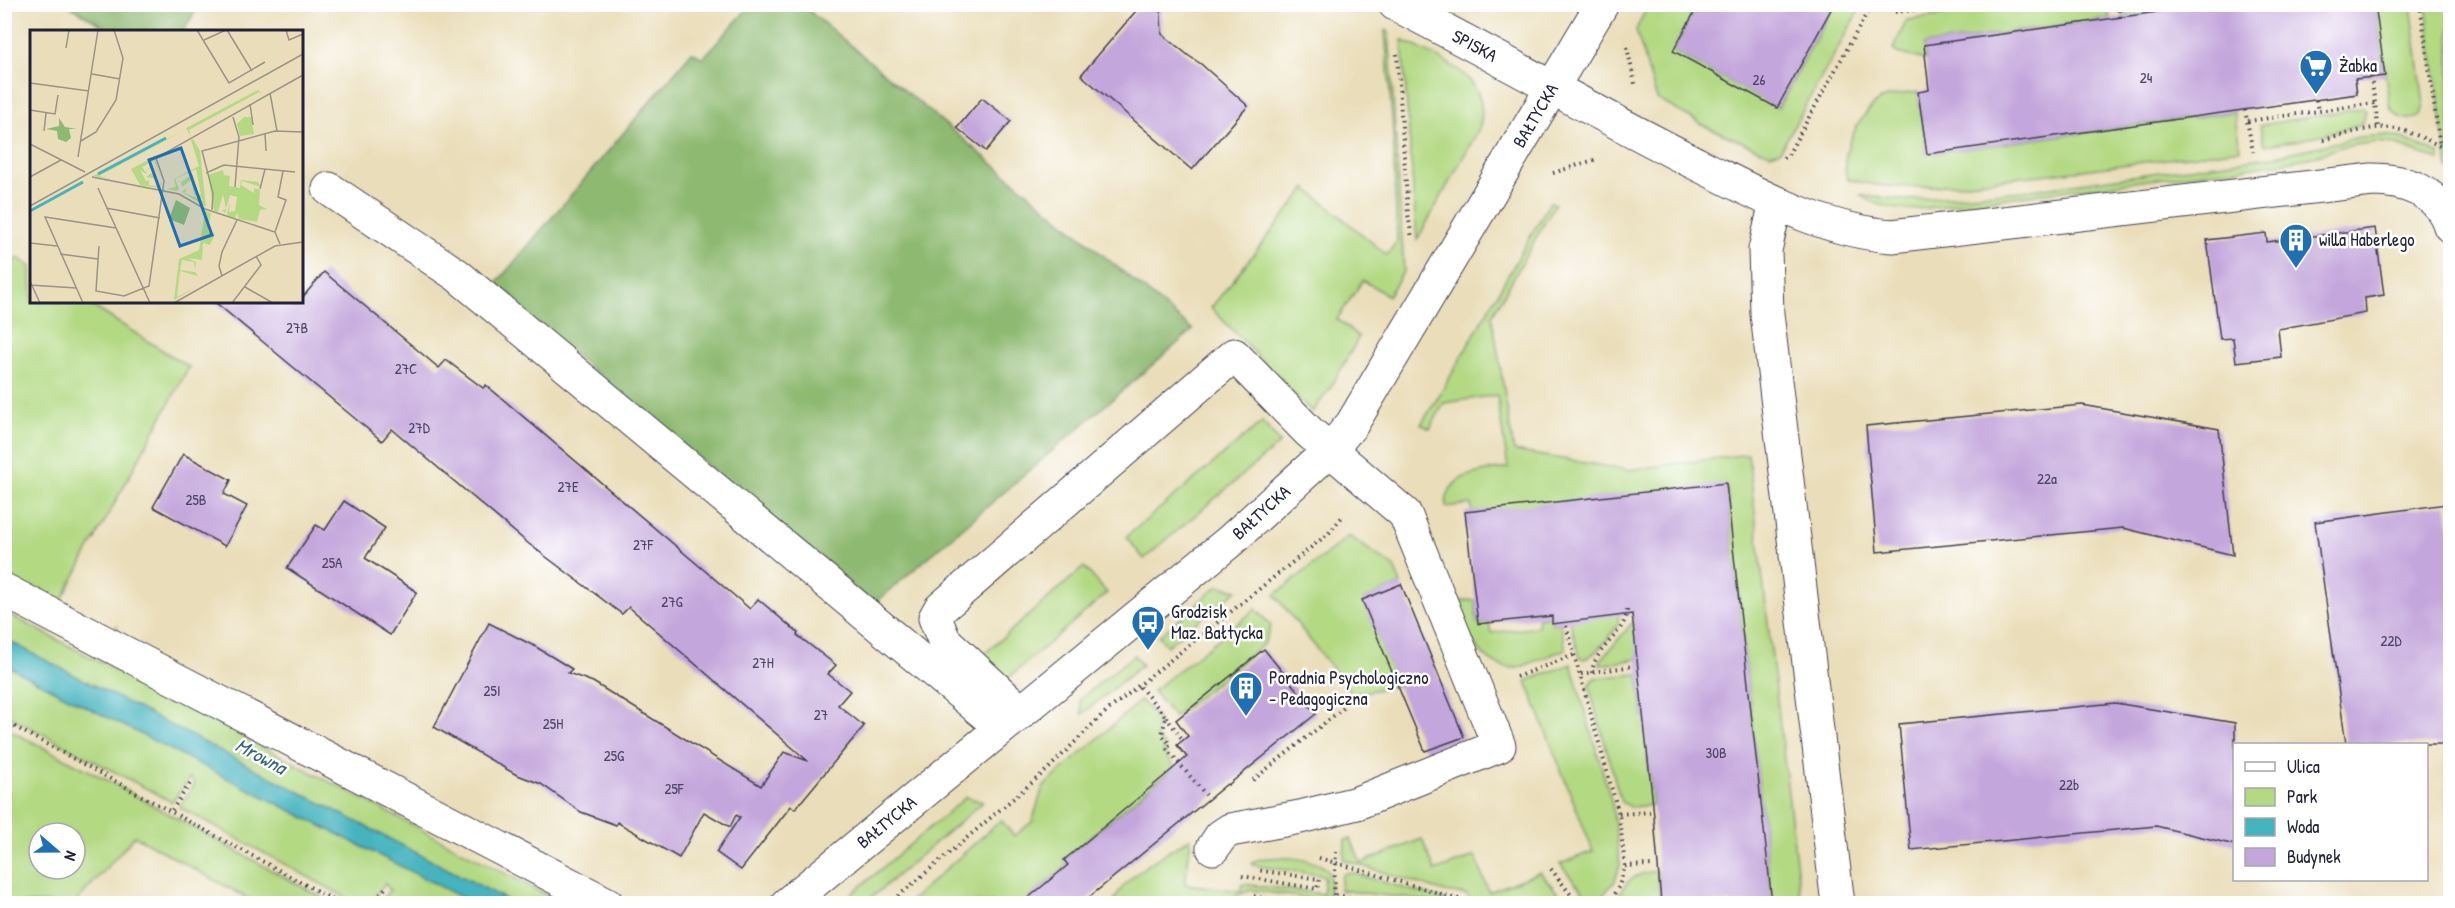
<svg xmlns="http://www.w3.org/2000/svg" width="2455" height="908" viewBox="0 0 2455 908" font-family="'Patrick Hand',sans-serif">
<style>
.green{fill:#b3d983;stroke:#6a7e5f;stroke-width:1.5;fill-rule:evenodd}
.forest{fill:#8eb971;stroke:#586e56;stroke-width:1.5}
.water{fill:#45b4bf;stroke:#346b7d;stroke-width:1.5}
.building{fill:#c3a6db}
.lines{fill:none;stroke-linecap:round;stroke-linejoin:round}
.minor-casing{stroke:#403e4e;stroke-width:35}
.path{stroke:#403e4e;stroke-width:4;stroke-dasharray:1.5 4.5;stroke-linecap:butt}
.minor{stroke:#fff;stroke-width:33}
.labels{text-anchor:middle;stroke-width:5;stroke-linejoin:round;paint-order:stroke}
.number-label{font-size:15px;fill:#4a4363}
.street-label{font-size:18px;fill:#22223b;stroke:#fff}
.poi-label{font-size:18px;fill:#22223b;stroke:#fff;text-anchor:start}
.water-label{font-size:20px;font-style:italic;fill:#326476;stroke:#fff}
.inset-river{fill:none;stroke:#45b4bf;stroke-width:3}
.inset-road{fill:none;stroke:#9a9387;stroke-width:1.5}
.view{fill:#1f6fb2;fill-opacity:0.15;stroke:#1f6fb2;stroke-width:3}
.inset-edge{fill:none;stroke:#22223b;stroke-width:3}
</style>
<rect width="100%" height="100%" fill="#fff"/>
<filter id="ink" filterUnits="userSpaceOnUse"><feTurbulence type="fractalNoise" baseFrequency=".0167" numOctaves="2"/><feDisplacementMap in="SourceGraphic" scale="12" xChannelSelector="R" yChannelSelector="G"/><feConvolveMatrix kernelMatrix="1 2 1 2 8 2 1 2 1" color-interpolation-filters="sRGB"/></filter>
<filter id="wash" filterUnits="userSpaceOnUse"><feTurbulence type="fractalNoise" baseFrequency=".008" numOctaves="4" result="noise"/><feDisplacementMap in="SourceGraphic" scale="24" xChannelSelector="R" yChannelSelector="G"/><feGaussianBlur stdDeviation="1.35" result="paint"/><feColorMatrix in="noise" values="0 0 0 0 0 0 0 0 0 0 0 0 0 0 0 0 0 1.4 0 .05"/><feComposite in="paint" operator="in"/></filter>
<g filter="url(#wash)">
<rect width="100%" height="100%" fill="#eadeba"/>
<g class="green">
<polygon points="2032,4 2105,5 2110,18 1924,45 1926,60 1897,53 1893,49 1907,20"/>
<polygon points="2123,4 2210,4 2210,5 2123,17"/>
<polygon points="1648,5 1698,5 1673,51 1778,108 1834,5 1862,5 1780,151 1770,154 1709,128 1657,99 1636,30"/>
<path d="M 2375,5 L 2411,5 L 2424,105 L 2421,115 C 2409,123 2397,119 2390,108 Z"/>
<polygon points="2426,5 2450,5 2450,169 2448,169"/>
<polygon points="1385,30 1389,32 1404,271 1388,296 1363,280 1337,319 1359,337 1329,390 1312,412 1211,308 1306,188 1387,255 1397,241 1393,132"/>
<path d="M 1402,40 C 1439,59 1492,74 1480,127 L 1417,240 Z"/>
<path d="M 1918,92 L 1927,154 L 2234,112 L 2240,149 C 2158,160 2076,172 1994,180 C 1946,185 1894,193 1848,179 C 1836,157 1861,110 1882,99 C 1892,94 1907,94 1918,92 Z"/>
<polygon points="2363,108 2366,111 2361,125 2300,140 2264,145 2260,125"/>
<path d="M 2388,135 L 2404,139 L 2440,154 L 2439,160 L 2394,144 L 2377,142 L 2341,147 L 2308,158 L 2260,166 L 1910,210 C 1890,209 1876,205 1859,195 L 1906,200 L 2023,191 L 2276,156 L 2360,137 Z"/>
<path d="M 1550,202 L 1555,204 L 1492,316 L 1514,451 L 1628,470 L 1748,454 L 1801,903 L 1772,903 L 1726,484 L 1472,512 L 1471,504 L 1446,507 C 1446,472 1482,472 1508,468 L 1497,395 L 1444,403 L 1430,429 L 1421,424 L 1439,396 Z"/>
<polygon points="17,257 31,267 32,302 86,302 189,367 60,603 112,632 117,626 119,634 113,638 5,581 4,280"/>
<polygon points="1262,422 1280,443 1144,559 1126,537"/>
<polygon points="1349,536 1394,567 1401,584 1363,600 1398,686 1352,694 1275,595"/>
<polygon points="1084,567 1107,593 1005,681 983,655"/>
<polygon points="1218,586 1237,590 1167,646 1159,636"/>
<path d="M 1475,600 L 1477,624 L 1489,623 L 1491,633 L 1538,627 L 1538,618 L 1552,616 L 1552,624 L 1560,623 L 1566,649 L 1518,668 C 1482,670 1462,631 1458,601 Z"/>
<path d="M 1619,607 C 1619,613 1619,620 1617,626 C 1611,636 1593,658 1583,659 L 1580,657 L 1570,622 Z"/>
<polygon points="1256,609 1271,626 1264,644 1174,717 1153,691"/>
<polygon points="4,612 562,903 513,903 5,639"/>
<polygon points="1637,617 1637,659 1600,665 1601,660"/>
<polygon points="1134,655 1142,665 1082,714 1080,699"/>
<polygon points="4,664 24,675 473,903 379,903 390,890 385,884 369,903 356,903 179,807 195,784 190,778 172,802 5,714"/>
<polygon points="1571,664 1612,803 1620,865 1615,881 1596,903 1592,903 1560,864 1593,851 1526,681"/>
<polygon points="1638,674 1643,717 1662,715 1666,754 1647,757 1653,805 1631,807 1621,802 1589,686 1594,678"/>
<polygon points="1141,700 1158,720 1156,737 1164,745 1163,751 1188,787 1172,769 1064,859 1068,865 1022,903 907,904 1001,820 1014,836 1032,822 1043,787"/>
<path d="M 5,728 L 105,779 L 332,903 L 256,903 L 135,836 L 75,903 L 5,903 ZM 39,833 L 75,833 L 75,869 L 39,869 Z"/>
<polygon points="966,797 983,802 865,903 841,903"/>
<path d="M 1191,838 L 1185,884 L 1241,891 L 1242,884 L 1323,894 L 1325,876 L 1253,865 L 1252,863 C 1263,853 1321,857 1329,872 C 1333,879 1328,893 1327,901 L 1251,890 L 1236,896 L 1231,903 L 1113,903 C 1124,875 1166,853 1191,838 Z"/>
<polygon points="1351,839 1361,863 1422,839 1435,871 1475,856 1489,892 1540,872 1566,903 1475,903 1466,895 1445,892 1344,860 1345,840"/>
<path d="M 1657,871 L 1661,903 L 1617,903 C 1622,881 1635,873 1657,871 Z"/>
<polygon points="1345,873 1352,873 1445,900 1444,903 1340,890 1342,876"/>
</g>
<g class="forest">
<polygon points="68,5 199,5 183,32 111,31"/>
<polygon points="751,5 802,5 1193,330 874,604 493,287 692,52 703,58"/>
</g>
<polygon class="water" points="4,639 5,639 513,903 473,903 24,675 5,664"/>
<g id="blocks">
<g class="building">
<polygon points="1142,4 1160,4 1162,34 1189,56 1201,64 1248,106 1192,170 1081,75"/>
<polygon points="1699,4 1834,4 1777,108 1673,51"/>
<polygon points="2214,4 2375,4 2385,76 2355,79 2357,94 1927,154 1918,92 1929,90 1924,45"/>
<polygon points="982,98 1011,121 986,151 957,128"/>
<polygon points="2375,228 2384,295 2365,298 2366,313 2278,329 2281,357 2236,362 2233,338 2220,339 2207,240 2266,233 2267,242"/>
<polygon points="324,272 439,368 446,360 483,388 486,385 750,609 758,599 798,633 797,635 836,665 828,674 850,691 838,705 864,726 795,809 791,806 741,870 716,852 740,817 736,815 730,827 704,812 679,858 617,822 616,825 581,812 541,784 515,774 434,727 489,623 536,647 572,669 568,673 593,682 761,786 784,752 808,761 629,607 622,614 529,544 392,429 382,441 215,302 302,302 302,298"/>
<polygon points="2082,405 2219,429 2233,555 2123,528 1877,552 1866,426"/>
<polygon points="183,454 231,480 224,494 247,506 225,546 153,507"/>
<polygon points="1726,483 1772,903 1661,903 1653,805 1632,614 1552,624 1552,616 1478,624 1465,512"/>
<polygon points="344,501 385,528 365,558 417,592 390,635 287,568 316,525 325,530"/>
<polygon points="2446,504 2451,537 2451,744 2346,744 2315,522"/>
<polygon points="1401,584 1464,737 1425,751 1362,600"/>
<polygon points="1264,649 1316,714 1228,785 1227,784 1082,903 1022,903 1068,865 1064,860 1187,757 1177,745 1188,736 1176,720"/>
<polygon points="2115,703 2235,723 2235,845 2156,826 1911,850 1899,724"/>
</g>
</g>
</g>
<g filter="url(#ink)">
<use href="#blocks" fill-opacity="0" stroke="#403e4e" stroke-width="1.5"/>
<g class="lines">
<defs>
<g id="minor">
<path id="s1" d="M 1395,4 C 1498,57 1598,114 1701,166 C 1762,196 1823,231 1892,236 L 2372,180 C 2405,180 2440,192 2450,226"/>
<polyline points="329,189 457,275 1001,727"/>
<polyline points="1776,202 1765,250 1767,314 1838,904"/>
<polyline points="4,590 607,904"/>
<polyline points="1021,712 944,640 935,618 940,609 1234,355 1309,432 1405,514 1499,746 1357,803 1300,817 1230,830 1221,836 1213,848"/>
<path id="s2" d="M 787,904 L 1230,541 L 1330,450 L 1352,424 L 1602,4"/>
</g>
</defs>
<use href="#minor" class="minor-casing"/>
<g class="path">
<polyline points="2118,4 2120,18"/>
<polyline points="2420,4 2440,146"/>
<polyline points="1895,12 1969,4"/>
<polyline points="1627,47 1635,84"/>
<polyline points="1397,54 1408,214 1412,238"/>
<polyline points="2371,77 2375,103"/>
<polyline points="2316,100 2318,111"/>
<polyline points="2245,110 2253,152"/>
<polyline points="2248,121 2375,103 2378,127"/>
<path d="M 2323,140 C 2378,126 2386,119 2440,146"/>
<polyline points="1783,158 1788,155 1872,4"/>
<polyline points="1553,173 1597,159"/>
<polyline points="1566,626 1619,814 1625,866 1619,886 1608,904"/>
<path d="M 1592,673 C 1594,647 1626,634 1627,610"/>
<polyline points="1581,674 1633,666"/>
<polyline points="1516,677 1574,655"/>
<polyline points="1140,687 1166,717 1162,735 1171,745 1166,748 1206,795"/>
<polyline points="1166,717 1183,740"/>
<polyline points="4,721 341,904"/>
<polyline points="1253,780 1346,706"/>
<polyline points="172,810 191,782"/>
<polyline points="1619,814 1650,812"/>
<polyline points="1319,858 1459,899 1467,904"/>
<polyline points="1625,866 1653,865"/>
<polyline points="1551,869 1578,904"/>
<polyline points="1242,876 1317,889 1319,879 1256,870"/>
<polyline points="1334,895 1336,852"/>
<polyline points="373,904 386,887"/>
<polyline points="889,904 1048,769 1102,715 1329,533 1342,517"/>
<polyline points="1238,904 1252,896 1298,904"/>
<polyline points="1330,904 1334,895 1400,904"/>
</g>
<use href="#minor" class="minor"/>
</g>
</g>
<defs>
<symbol id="supermarket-pin" viewBox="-11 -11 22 30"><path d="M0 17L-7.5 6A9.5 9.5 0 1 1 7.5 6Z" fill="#1f6fb2" stroke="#fff"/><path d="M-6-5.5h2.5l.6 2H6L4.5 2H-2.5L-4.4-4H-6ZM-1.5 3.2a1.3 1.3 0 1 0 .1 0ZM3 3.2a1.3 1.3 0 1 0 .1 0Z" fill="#fff"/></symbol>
<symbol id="building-pin" viewBox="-11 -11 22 30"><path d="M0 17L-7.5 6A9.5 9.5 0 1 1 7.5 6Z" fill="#1f6fb2" stroke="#fff"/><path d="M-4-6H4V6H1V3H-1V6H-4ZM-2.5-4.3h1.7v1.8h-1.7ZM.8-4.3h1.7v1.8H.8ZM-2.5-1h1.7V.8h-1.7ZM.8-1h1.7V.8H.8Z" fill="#fff"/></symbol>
<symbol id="bus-pin" viewBox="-11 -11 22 30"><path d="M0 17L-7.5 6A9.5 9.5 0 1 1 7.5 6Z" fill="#1f6fb2" stroke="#fff"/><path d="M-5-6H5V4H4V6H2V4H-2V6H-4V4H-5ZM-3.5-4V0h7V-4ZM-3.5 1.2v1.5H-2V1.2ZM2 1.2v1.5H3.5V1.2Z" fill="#fff"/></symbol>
</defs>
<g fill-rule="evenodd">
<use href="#supermarket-pin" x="2297" y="47" width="38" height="52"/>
<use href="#building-pin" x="2277" y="221" width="38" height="52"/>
<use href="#bus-pin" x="1129" y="603" width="38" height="52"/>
<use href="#building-pin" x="1227" y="669" width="38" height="52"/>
</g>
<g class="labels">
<g class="number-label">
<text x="2146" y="83">24</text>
<text x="1759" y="85">26</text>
<text x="297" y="333">27B</text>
<text x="406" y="374">27C</text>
<text x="419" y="433">27D</text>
<text x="2047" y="484">22a</text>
<text x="568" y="492">27E</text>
<text x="196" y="505">25B</text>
<text x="643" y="550">27F</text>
<text x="332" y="568">25A</text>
<text x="672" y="607">27G</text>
<text x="2391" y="646">22D</text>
<text x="763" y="668">27H</text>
<text x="492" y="696">25I</text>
<text x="821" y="720">27</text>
<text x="553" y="729">25H</text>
<text x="1716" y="758">30B</text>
<text x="614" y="761">25G</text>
<text x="2069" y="790">22b</text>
<text x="674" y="794">25F</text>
</g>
<g class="street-label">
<text dy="6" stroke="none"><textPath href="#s1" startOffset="90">SPISKA</textPath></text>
<text dy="6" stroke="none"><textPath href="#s2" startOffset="1101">BAŁTYCKA</textPath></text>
<text dy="6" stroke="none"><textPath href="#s2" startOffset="615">BAŁTYCKA</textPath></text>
<text dy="6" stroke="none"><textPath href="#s2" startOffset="129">BAŁTYCKA</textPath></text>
</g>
<g class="poi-label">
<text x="2339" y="72">Żabka</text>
<text x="2319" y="246">willa Haberlego</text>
<text x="1171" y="618">Grodzisk<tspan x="1171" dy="21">Maz. Bałtycka</tspan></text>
<text x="1269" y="684">Poradnia Psychologiczno<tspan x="1269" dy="21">- Pedagogiczna</tspan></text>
</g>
<g class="water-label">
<text transform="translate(261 756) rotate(28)" y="7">Mrowna</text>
</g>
</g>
<g transform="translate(30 30)">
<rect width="273" height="273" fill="#eadeba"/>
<path d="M 228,60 L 230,62 L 231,65 L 229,62 L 159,100 L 161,107 L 156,98 ZM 214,87 L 221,87 L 224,104 L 210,106 L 207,94 ZM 155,100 L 69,146 L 84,150 L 63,146 ZM 170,106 L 163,109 L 170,121 L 176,177 L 152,162 L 156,158 L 155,163 L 174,171 L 164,164 L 161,150 L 152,157 L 151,152 L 163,144 L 167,163 L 171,165 L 166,139 L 145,149 L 149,159 L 147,161 L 137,159 L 146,157 L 144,149 L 169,136 L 161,110 ZM 124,127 L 132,149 L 124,130 L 112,137 L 116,143 L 120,136 L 127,149 L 116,147 L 121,143 L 124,146 L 120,137 L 116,144 L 110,140 L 116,151 L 124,150 L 119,151 L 119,155 L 130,157 L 131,152 L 126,151 L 132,152 L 130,158 L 110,155 L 101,139 ZM 192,136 L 194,145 L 200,146 L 199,156 L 210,158 L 211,150 L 228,152 L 231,157 L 212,151 L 211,155 L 224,163 L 224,158 L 230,160 L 229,175 L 237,179 L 230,180 L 227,192 L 209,189 L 207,183 L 205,188 L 198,186 L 197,183 L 200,173 L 199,182 L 205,181 L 207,167 L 200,165 L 195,183 L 192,180 L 196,179 L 193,164 L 188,182 L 184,181 L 178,145 L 193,140 ZM 175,181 L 181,183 L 178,201 L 185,204 L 180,215 L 173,213 L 172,230 L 157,228 L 166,232 L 165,240 L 164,232 L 152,230 L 150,240 L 165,242 L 168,246 L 150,241 L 147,267 L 167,257 L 144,270 L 149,229 L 169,220 Z" fill="#b3d983"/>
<path d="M 29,88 L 35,97 L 47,99 L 39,99 L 41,108 L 36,112 L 28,109 L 27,101 L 16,99 L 29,96 ZM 146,170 L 160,178 L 154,195 L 139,189 Z" fill="#8eb971"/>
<path class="inset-river" d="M 68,144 L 136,108M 0,181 L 53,152"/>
<path class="inset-road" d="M 167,0 L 199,53 L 235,32M 197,0 L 222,41M 256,0 L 259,10 L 273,4M 174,10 L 196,0M 36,18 L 39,0M 62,44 L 90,49M 0,53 L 59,61M 240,63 L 247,101M 220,74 L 223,95M 0,80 L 25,84 L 28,65M 203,87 L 209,107 L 205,157M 14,101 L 16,83M 235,103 L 236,121M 51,111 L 66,102 L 86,70 L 93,28 L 84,0M 0,114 L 55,142M 48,127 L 68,0M 176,143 L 194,135 L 265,142M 0,147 L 31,130M 62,147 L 149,164 L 175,179 L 245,202 L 250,214M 68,158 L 120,273M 230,159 L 235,139M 0,176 L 273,24M 76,178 L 130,188M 182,180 L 183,163 L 172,121 L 245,101 L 273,102M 245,202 L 256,170 L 248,167 L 253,141M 0,213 L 27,216M 69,216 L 66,261 L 94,266 L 119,256 L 134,151 L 126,128 L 273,45M 30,224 L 68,229M 192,246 L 189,236 L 192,222 L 207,190M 0,251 L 10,273M 0,255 L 46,258M 215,257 L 243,273M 53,273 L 15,187 L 86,198M 144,273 L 245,216 L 273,212M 202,273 L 231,235 L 226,226"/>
<path class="view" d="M 151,118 L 182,205 L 150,216 L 119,130 Z"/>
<rect width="273" height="273" class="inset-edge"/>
</g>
<rect width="2455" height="908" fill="none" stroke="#fff" stroke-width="24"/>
<rect x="2233" y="743" width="195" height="138" fill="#ffffff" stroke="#a7a7b1" stroke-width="1.5"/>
<rect x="2245" y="762" width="30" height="9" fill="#ffffff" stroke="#a7a7b1" stroke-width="1.5"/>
<text x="2287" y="773" font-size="18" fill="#22223b">Ulica</text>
<rect x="2245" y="788" width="30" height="18" fill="#b3d983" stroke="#a7a7b1" stroke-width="1.5"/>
<text x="2287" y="803" font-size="18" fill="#22223b">Park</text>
<rect x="2245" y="818" width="30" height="18" fill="#45b4bf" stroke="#a7a7b1" stroke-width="1.5"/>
<text x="2287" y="833" font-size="18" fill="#22223b">Woda</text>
<rect x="2245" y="848" width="30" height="18" fill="#c3a6db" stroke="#a7a7b1" stroke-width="1.5"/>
<text x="2287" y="863" font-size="18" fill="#22223b">Budynek</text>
<g transform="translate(57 851) rotate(110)"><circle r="28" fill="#ffffff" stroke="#a7a7b1" stroke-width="1.5"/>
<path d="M0-4.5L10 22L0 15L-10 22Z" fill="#1f6fb2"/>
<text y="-9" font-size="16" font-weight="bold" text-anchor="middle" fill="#22223b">N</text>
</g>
</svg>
